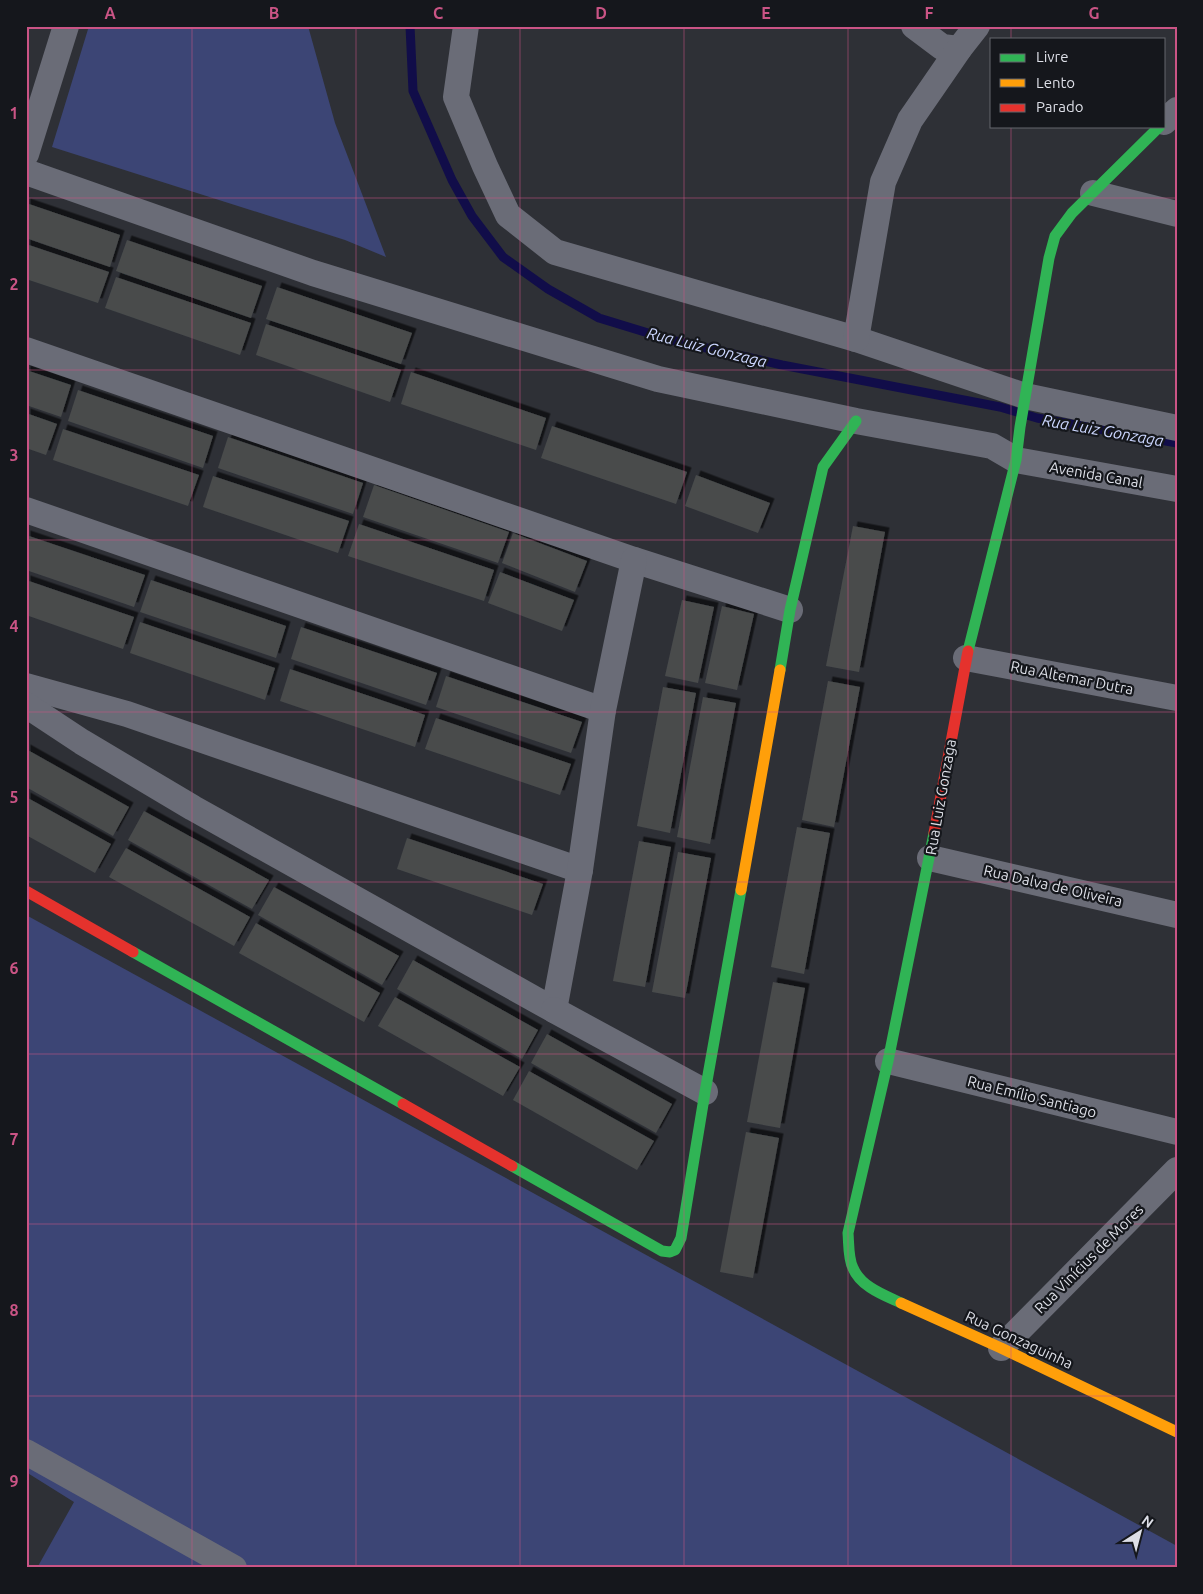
<svg xmlns="http://www.w3.org/2000/svg" width="1203" height="1594" viewBox="0 0 1203 1594" font-family="Ubuntu,sans-serif">
<style>
.green{fill:#3c4575}
.lines{fill:none;stroke-linecap:round;stroke-linejoin:round}
.stream{stroke:#110d49;stroke-width:9}
.building{fill:#484b4c;filter:url(#shadow)}
.street{stroke:#6a6c77;stroke-width:26}
.fast{stroke:#30b455;stroke-width:11}
.slow{stroke:#ff9f0a;stroke-width:11}
.jam{stroke:#e5322d;stroke-width:11}
.grid{fill:none;stroke:#ca5485;stroke-width:1;stroke-opacity:0.55}
.labels{text-anchor:middle;stroke-width:4.5;stroke-linejoin:round;paint-order:stroke}
.street-label{font-size:15px;fill:#dddfe7;stroke:#15171c}
.water-label{font-size:16px;font-style:italic;fill:#ccd7ff;stroke:#15171c}
.neatline{fill:none;stroke:#ca5485;stroke-width:2}
.grid-label{font-size:16px;text-anchor:middle;font-weight:bold;fill:#ca5485}
</style>
<defs>
<filter id="shadow"><feDropShadow dx="4.5" dy="-4.5" stdDeviation="0" flood-color="#0009"/></filter>
</defs>
<rect width="100%" height="100%" fill="#2e3036"/>
<g class="green">
<polygon points="89,26 308,26 335,123 386,257 345,240 52,147"/>
<polygon points="26,915 1177,1546 1177,1568 37,1568 74,1502 26,1472"/>
</g>
<g class="lines">
<polyline class="stream" points="410,26 413,91 452,180 472,216 503,257 548,289 599,318 671,340 782,365 1000,407 1037,418 1177,443"/>
</g>
<g class="building">
<polygon points="26,203 120,235 110,267 26,238"/>
<polygon points="127,240 262,286 251,318 116,271"/>
<polygon points="26,244 109,272 98,303 26,279"/>
<polygon points="116,277 251,323 240,355 105,308"/>
<polygon points="277,287 412,333 401,364 266,319"/>
<polygon points="266,324 401,370 390,402 256,355"/>
<polygon points="26,370 71,385 61,417 26,405"/>
<polygon points="411,372 546,418 536,450 401,404"/>
<polygon points="78,390 213,436 203,468 68,421"/>
<polygon points="26,413 57,424 46,455 26,448"/>
<polygon points="552,426 687,472 676,504 541,458"/>
<polygon points="63,429 199,475 188,506 53,460"/>
<polygon points="228,437 363,483 353,514 218,468"/>
<polygon points="696,475 770,503 758,533 685,506"/>
<polygon points="213,476 349,521 338,553 203,507"/>
<polygon points="374,485 509,532 498,563 363,517"/>
<polygon points="359,524 494,570 484,601 348,556"/>
<polygon points="853,526 885,532 859,672 826,666"/>
<polygon points="513,533 587,561 575,592 502,563"/>
<polygon points="26,535 145,575 134,607 26,570"/>
<polygon points="500,572 574,600 562,631 488,603"/>
<polygon points="26,580 134,617 123,649 26,615"/>
<polygon points="151,580 286,626 276,658 140,612"/>
<polygon points="682,600 714,607 698,683 665,676"/>
<polygon points="722,606 754,614 737,690 705,683"/>
<polygon points="140,622 275,668 265,700 130,653"/>
<polygon points="301,627 437,673 426,705 291,659"/>
<polygon points="290,669 425,715 415,747 280,701"/>
<polygon points="446,676 582,722 571,753 436,707"/>
<polygon points="828,681 860,687 834,827 802,820"/>
<polygon points="663,687 696,693 670,833 637,826"/>
<polygon points="703,697 736,703 710,844 677,837"/>
<polygon points="436,718 571,764 560,795 425,749"/>
<polygon points="26,749 129,807 113,836 26,787"/>
<polygon points="26,797 111,844 95,873 26,835"/>
<polygon points="144,811 269,880 252,909 128,840"/>
<polygon points="797,827 830,833 804,974 771,967"/>
<polygon points="407,838 543,884 532,915 397,869"/>
<polygon points="639,841 671,847 645,987 613,981"/>
<polygon points="126,848 250,917 234,946 109,877"/>
<polygon points="678,852 711,858 685,998 652,992"/>
<polygon points="274,887 399,956 382,985 258,915"/>
<polygon points="256,923 380,993 364,1022 239,953"/>
<polygon points="413,960 538,1030 522,1059 397,989"/>
<polygon points="773,982 805,988 780,1128 747,1122"/>
<polygon points="395,997 520,1067 503,1096 378,1026"/>
<polygon points="547,1034 672,1104 656,1133 531,1063"/>
<polygon points="529,1071 654,1141 637,1170 513,1100"/>
<polygon points="746,1132 779,1138 753,1278 720,1272"/>
</g>
<g class="lines">
<g class="street">
<polyline points="466,26 456,97 485,166 508,215 555,252 856,339 1025,396 1177,428"/>
<polyline points="914,26 942,47 959,49"/>
<polyline points="1164,122 1177,110"/>
<polyline points="26,154 66,26"/>
<polyline points="26,172 313,273 658,379 856,421 992,446 1016,460 1177,489"/>
<polyline points="1093,193 1177,214"/>
<polyline points="856,339 883,182 910,120 959,49 977,26"/>
<polyline points="26,350 634,560 790,610"/>
<polyline points="26,510 603,710"/>
<polyline points="966,658 1177,698"/>
<polyline points="26,686 127,714 580,870"/>
<polyline points="26,705 82,742 193,808 554,1010 580,870 603,710 634,560"/>
<polyline points="930,858 1177,915"/>
<polyline points="554,1010 705,1092"/>
<polyline points="888,1061 1177,1132"/>
<polyline points="1001,1348 1177,1170"/>
<polyline points="26,1452 234,1568"/>
</g>
<g class="fast">
<polyline points="968,651 1016,460 1020,427 1049,258 1055,236 1072,213 1160,126"/>
<polyline points="780,670 790,610 823,467 856,421"/>
<polyline points="133,952 403,1104"/>
<polyline points="512,1166 662,1251 670,1252 675,1250 681,1238 705,1092 741,890"/>
<path d="M 901,1303 C 884,1295 861,1287 853,1268 C 848,1258 849,1244 848,1233 L 888,1061 L 934,833"/>
</g>
<g class="slow">
<polyline points="741,890 780,670"/>
<polyline points="901,1303 1001,1348 1177,1432"/>
</g>
<g class="jam">
<polyline points="934,833 968,651"/>
<polyline points="26,891 133,952"/>
<polyline points="403,1104 512,1166"/>
</g>
</g>
<path class="grid" d="M 192,26 L 192,1568M 356,26 L 356,1568M 520,26 L 520,1568M 684,26 L 684,1568M 848,26 L 848,1568M 1011,26 L 1011,39M 1011,126 L 1011,1568M 26,198 L 1177,198M 26,370 L 1177,370M 26,540 L 1177,540M 26,712 L 1177,712M 26,882 L 1177,882M 26,1054 L 1177,1054M 26,1224 L 1177,1224M 26,1396 L 1177,1396"/>
<g class="labels">
<g class="street-label">
<text transform="translate(1096 475) rotate(10)" y="5">Avenida Canal</text>
<text transform="translate(1072 678) rotate(11)" y="5">Rua Altemar Dutra</text>
<text transform="translate(941 797) rotate(-80)" y="5">Rua Luiz Gonzaga</text>
<text transform="translate(1053 886) rotate(13)" y="5">Rua Dalva de Oliveira</text>
<text transform="translate(1032 1097) rotate(14)" y="5">Rua Emílio Santiago</text>
<text transform="translate(1089 1259) rotate(-45)" y="5">Rua Vinícius de Mores</text>
<text transform="translate(1019 1340) rotate(25)" y="5">Rua Gonzaguinha</text>
</g>
<g class="water-label">
<text transform="translate(707 347) rotate(14)" y="6">Rua Luiz Gonzaga</text>
<text transform="translate(1103 430) rotate(10)" y="6">Rua Luiz Gonzaga</text>
</g>
</g>
<rect width="1203" height="1594" fill="none" stroke="#15171c" stroke-width="55"/>
<rect x="990" y="38" width="175" height="90" fill="#15171c" stroke="#65676d"/>
<rect x="1000" y="54" width="25" height="8" fill="#30b455" stroke="#65676d"/>
<text x="1036" y="62" font-size="15" fill="#dddfe7">Livre</text>
<rect x="1000" y="79" width="25" height="8" fill="#ff9f0a" stroke="#65676d"/>
<text x="1036" y="88" font-size="15" fill="#dddfe7">Lento</text>
<rect x="1000" y="104" width="25" height="8" fill="#e5322d" stroke="#65676d"/>
<text x="1036" y="112" font-size="15" fill="#dddfe7">Parado</text>
<g transform="translate(1140 1532) rotate(36)" stroke="#15171c" stroke-width="4" paint-order="stroke">
<path d="M0-4L9 19L0 12L-9 19Z" fill="#dddfe7"/>
<text y="-8" font-size="14" font-weight="bold" text-anchor="middle" fill="#dddfe7">N</text>
</g>
<rect x="28" y="28" width="1148" height="1538" class="neatline"/>
<g class="grid-label">
<text x="110" y="19">A</text>
<text x="274" y="19">B</text>
<text x="438" y="19">C</text>
<text x="601" y="19">D</text>
<text x="766" y="19">E</text>
<text x="929" y="19">F</text>
<text x="1094" y="19">G</text>
<text x="14" y="119">1</text>
<text x="14" y="290">2</text>
<text x="14" y="461">3</text>
<text x="14" y="632">4</text>
<text x="14" y="803">5</text>
<text x="14" y="974">6</text>
<text x="14" y="1145">7</text>
<text x="14" y="1316">8</text>
<text x="14" y="1487">9</text>
</g>
</svg>
